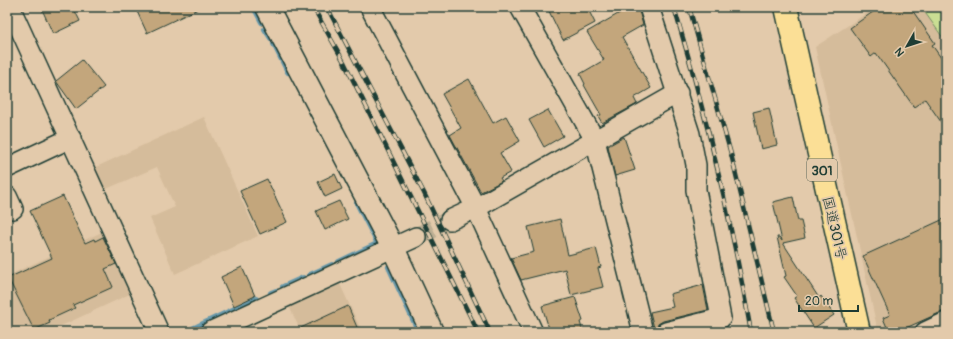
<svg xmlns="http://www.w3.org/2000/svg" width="953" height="339" viewBox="0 0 953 339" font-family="Pangolin,'Klee One',sans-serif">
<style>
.built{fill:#d5bc9b}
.green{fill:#cade93;stroke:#748e64}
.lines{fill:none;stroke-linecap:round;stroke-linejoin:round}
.stream{stroke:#6899ab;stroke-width:6}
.building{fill:#c3a67c;stroke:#1f3d34}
.minor-tunnel{stroke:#bcae93;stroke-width:19;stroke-dasharray:19 10;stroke-linecap:butt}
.minor-casing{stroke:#1f3d34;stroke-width:22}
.tertiary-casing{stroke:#1f3d34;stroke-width:25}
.trunk-casing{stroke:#1f3d34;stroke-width:25}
.minor{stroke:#e3caab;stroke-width:19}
.tertiary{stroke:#e3caab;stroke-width:22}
.trunk{stroke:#fbdf96;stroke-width:22}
.rail-casing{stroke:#1f3d34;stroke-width:4.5}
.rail{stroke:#e3caab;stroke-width:3;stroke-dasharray:9;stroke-linecap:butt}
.labels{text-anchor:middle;stroke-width:3.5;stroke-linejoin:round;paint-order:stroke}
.shield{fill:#e3caab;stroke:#5a6758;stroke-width:1}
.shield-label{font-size:13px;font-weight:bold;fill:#1f3d34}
.street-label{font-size:14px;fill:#1f3d34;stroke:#e3caab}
</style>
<rect width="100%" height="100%" fill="#e3caab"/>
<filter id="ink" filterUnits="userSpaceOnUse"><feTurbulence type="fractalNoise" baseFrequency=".025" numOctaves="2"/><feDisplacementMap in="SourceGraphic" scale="8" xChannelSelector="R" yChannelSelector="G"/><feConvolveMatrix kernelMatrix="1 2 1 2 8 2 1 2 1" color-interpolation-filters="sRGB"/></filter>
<g filter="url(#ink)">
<g class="built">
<polygon points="876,7 946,7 946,311 900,332 878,332 815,47"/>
<polygon points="204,117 258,236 175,274 150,218 175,207 157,167 104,190 94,168"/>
<polygon points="104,231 132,293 48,332 7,332 7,276"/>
<polygon points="339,282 362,332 301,332 289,306"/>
</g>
<polygon class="green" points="921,7 946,7 946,42"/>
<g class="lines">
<g class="stream">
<polyline points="254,7 262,22"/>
<polyline points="265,29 271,38"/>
<polyline points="274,44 288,72"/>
<polyline points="357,203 377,242"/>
<polyline points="339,262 377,244"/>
<polyline points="389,267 419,332"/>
<polyline points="310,275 332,265"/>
<polyline points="283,287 303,278"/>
<polyline points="271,293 276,291"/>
<polyline points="186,332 256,299"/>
</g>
</g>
<g class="building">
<polygon points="41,7 73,7 80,21 53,34"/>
<polygon points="135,7 202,7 147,33"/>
<polygon points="547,7 587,7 595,23 563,40"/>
<polygon points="630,7 638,7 643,25 622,37 651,88 634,98 637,104 602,123 598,116 601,115 584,85 585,84 580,74 604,60 587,32"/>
<polygon points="880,7 910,7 935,43 932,45 946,65 946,129 925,99 914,107 876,53 871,57 850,28"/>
<polygon points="82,60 104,87 76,109 56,81"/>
<polygon points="469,79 493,123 506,116 520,141 500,153 511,172 500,178 502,181 481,192 450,135 461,128 442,94"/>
<polygon points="769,108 777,145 761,149 753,112"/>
<polygon points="548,110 563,136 544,147 529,120"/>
<polygon points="624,137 635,170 615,176 608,146"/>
<polygon points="335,174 342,189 325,197 318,182"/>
<polygon points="267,179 287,222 260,234 240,191"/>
<polygon points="63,196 85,243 94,239 95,241 103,237 116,264 105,269 113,287 73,305 75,308 49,320 50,323 34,330 8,278 52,258 30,211"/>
<polygon points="793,197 798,221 801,221 805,238 783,243 819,298 821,296 834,315 814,328 794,298 797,296 784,277 786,276 777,237 779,237 782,241 773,202"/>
<polygon points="339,201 348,219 325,230 316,211"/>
<polygon points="946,218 946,310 897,332 889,332 883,318 890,315 863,256"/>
<polygon points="560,219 568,255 596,248 601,267 598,268 603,287 571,295 565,269 521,280 511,258 534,252 528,227"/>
<polygon points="242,267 255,296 234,306 221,277"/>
<polygon points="703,285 708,310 663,321 658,324 655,332 650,312 673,307 670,294"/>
<polygon points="575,297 583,321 580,322 583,332 550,332 542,306"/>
<polygon points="348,306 359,332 292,332"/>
</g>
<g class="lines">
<polyline class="minor-tunnel" points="416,237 450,220"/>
<defs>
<g id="minor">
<polyline points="10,7 159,332"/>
<polyline points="370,7 476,208 533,332"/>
<polyline points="520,7 595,140 643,332"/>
<polyline points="649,7 690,134 696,165 696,190 721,318 666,332"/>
<polyline points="7,168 71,138"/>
<polyline points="7,196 13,209"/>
<polyline points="450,220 476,208 678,93"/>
<polyline points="210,332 416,237"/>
<polyline points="925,332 946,322"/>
</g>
<polyline id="tertiary" points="267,7 393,248 432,332"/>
<polyline id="trunk" points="786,7 859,332"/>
</defs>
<use href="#minor" class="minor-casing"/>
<use href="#tertiary" class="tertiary-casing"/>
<use href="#trunk" class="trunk-casing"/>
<use href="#minor" class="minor"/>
<use href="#tertiary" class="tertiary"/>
<use href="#trunk" class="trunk"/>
<defs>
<g id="rail">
<polyline points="313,7 344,62 478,332"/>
<polyline points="327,7 424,193 490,332"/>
<path d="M 674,7 C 706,114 732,223 751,332"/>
<polyline points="689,7 731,154 774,332"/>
</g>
</defs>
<use href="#rail" class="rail-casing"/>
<use href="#rail" class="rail"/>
</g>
</g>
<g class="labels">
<rect class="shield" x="807" y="159" width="30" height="22" rx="3"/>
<g class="shield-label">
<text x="822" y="175">301</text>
</g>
<g class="street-label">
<text transform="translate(835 228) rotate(77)" y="5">国道301号</text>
</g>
</g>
<rect width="953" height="339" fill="none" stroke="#e3caab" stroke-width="24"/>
<rect x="12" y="12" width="929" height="315" fill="none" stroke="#1f3d34" stroke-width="1.5" filter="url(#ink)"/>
<g transform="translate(907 46) rotate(231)" stroke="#e3caab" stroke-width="3" paint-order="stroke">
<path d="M0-3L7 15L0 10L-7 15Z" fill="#1f3d34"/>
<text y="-6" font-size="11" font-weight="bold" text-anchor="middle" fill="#1f3d34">N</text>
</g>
<path d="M799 305v6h59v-6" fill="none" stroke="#1f3d34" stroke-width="2"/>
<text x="805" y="305" font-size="12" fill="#1f3d34" stroke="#e3caab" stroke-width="3" paint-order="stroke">20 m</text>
</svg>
